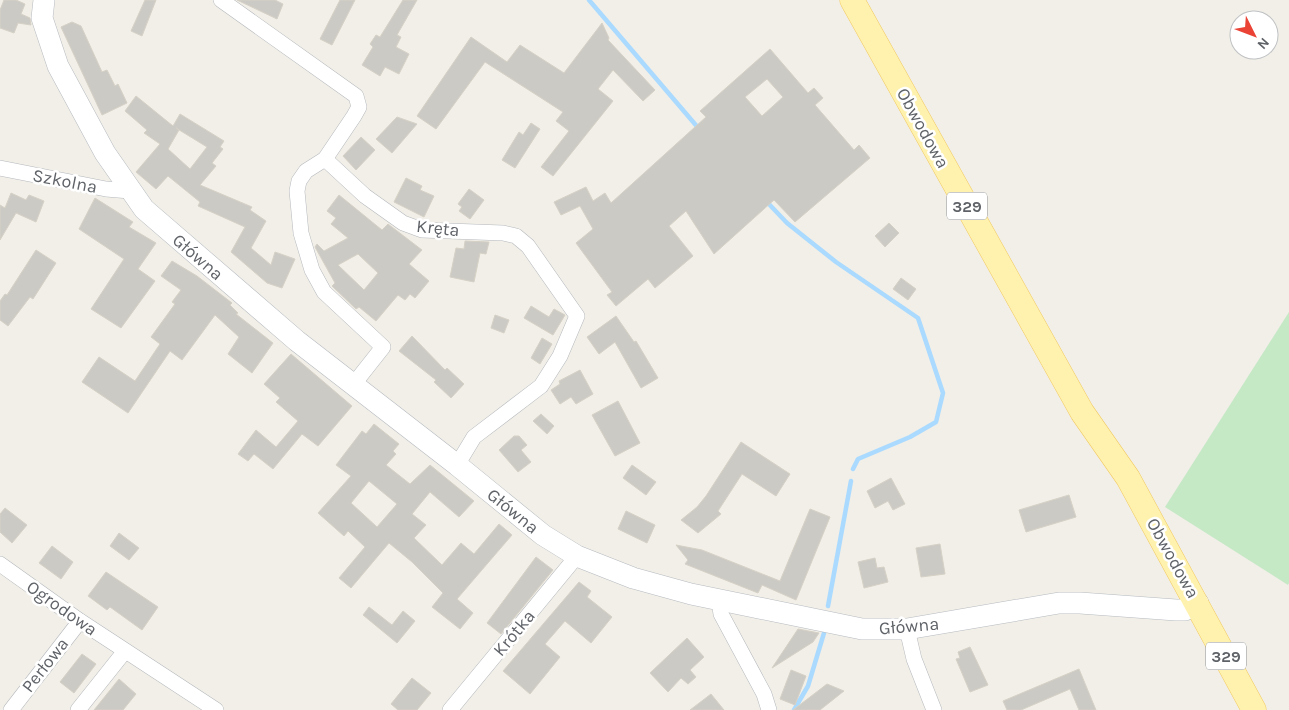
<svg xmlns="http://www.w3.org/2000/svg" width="1289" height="710" viewBox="0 0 1289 710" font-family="Karla,sans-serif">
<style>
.green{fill:#c5e8c5}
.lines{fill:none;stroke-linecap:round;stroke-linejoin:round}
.stream{stroke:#aadaff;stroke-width:4.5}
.building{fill:#cccac5;stroke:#d6d1c6;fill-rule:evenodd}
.street-casing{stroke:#b5b8bc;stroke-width:16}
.secondary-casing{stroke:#b6babf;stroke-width:22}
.primary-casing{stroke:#f2c960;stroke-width:25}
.street{stroke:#fff;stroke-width:15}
.secondary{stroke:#fff;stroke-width:21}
.primary{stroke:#fff2af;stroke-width:24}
.labels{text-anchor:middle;stroke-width:5;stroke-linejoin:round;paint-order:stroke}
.shield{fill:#fff;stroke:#8f9295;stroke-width:1}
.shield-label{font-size:16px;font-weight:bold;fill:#5f6368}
.street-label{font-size:18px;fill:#5f6368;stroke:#fff}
</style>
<rect width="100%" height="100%" fill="#f1efe8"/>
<polygon class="green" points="1289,312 1289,583 1288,585 1165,507"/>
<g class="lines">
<g class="stream">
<polyline points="589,0 700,130"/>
<polyline points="767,202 787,223 836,262 918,318 943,393 936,422 910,437 858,459 853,469"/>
<polyline points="828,606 851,481"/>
<polyline points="794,710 808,686 824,633"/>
</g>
</g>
<g class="building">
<polygon points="4,0 16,0 25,4 21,14 30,18 31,25 18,23 14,33 0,28 0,10"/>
<polygon points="145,0 156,0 142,36 131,31"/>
<polygon points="237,0 275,0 283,4 277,19"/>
<polygon points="340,0 355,0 332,45 320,39"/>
<polygon points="403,0 417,0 397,35 401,37 396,47 409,54 399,74 385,67 380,76 362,65 373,47 370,44 376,35 380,37"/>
<polygon points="72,22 81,26 102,72 107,70 115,86 118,84 127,103 102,115 61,27"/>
<polygon points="602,23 609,38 608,40 655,90 643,101 613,70 598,89 613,101 553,176 541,167 569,131 556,121 563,112 485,62 436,129 417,116 471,37 507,62 520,45 564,73"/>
<path d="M 770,49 L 808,93 L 814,88 L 823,98 L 815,105 L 854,150 L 859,145 L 870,158 L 795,222 L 774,200 L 714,254 L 686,211 L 669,226 L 693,256 L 655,288 L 648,279 L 616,306 L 607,295 L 612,292 L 576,243 L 593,229 L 580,206 L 561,215 L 554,202 L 586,187 L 593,201 L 605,193 L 611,203 L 706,117 L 700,111 ZM 767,79 L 783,97 L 762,116 L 745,97 Z"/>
<path d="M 136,96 L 173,126 L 180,114 L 224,141 L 220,147 L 223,149 L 212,163 L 216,166 L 200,185 L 252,207 L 250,210 L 266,221 L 251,248 L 271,265 L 275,252 L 295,259 L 282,288 L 267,283 L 231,252 L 245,227 L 198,206 L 200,202 L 168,176 L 156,189 L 136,172 L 160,144 L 144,133 L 147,130 L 125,111 ZM 176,128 L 207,147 L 190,169 L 168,149 L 179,130 Z"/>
<polygon points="397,117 417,124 392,153 376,139"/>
<polygon points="531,123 540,129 515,168 502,160 519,132 523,135"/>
<polygon points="361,137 375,150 356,170 343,156"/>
<polygon points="406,178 422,186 420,190 434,196 424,217 394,202"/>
<polygon points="469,189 484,200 470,219 459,211 462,207 458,204"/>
<polygon points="11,193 26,200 29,195 44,201 36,222 16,213 0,240 0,205 5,208"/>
<path d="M 339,195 L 382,230 L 388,224 L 422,250 L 409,264 L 429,281 L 415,298 L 410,294 L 405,300 L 398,295 L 376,321 L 359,307 L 356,309 L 332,286 L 335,283 L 315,247 L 317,244 L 324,251 L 348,238 L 331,224 L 336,218 L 327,211 ZM 358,254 L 378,273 L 364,290 L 338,265 Z"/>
<polygon points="95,198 133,222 129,227 156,243 138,269 155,281 121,328 91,309 124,259 79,229"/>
<polygon points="889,223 899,233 885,247 875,236"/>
<polygon points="465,241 489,242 486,254 480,253 474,282 450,277 456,248 464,249"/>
<polygon points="36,250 56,263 33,299 30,297 8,326 0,320 0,301 5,294 7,295"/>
<polygon points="172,261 197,276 232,303 230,305 238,313 236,314 273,343 252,373 228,354 239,337 215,315 182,360 170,351 128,413 82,382 99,357 135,381 160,344 151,337 175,304 172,302 181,290 161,276"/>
<polygon points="901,278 916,289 908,300 893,289"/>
<polygon points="531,306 549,317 554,309 565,315 553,335 524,318"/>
<polygon points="495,315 509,320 504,333 491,328"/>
<polygon points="616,316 634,342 636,341 658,378 641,388 615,342 599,354 587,337"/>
<polygon points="412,336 445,370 447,368 464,384 451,398 434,382 436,380 399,351"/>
<polygon points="542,338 552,344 540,364 531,358"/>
<polygon points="291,354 352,406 318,446 302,434 273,469 254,454 248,461 238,454 256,430 276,447 298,421 276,402 280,398 264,384"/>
<polygon points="580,370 593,394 576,404 571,397 560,404 551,390 560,384 559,381"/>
<polygon points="618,401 640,443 615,456 592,415"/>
<polygon points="541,414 554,426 547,434 533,421"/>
<path d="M 374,424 L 399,444 L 393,451 L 396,454 L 386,465 L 410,484 L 430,465 L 474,501 L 459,517 L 430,492 L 412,514 L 426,525 L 414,538 L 442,565 L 461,543 L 474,554 L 499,524 L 512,535 L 457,599 L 473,613 L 460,629 L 432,607 L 443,593 L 412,562 L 389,543 L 351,588 L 339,578 L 365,547 L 348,531 L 344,536 L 318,513 L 351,476 L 336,465 L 362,431 L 366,434 ZM 369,481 L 397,504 L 377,527 L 351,503 Z"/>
<polygon points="514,436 519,436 527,445 521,450 531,462 518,472 499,450"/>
<polygon points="741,442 790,474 776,496 742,474 718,511 721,514 698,533 681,520 697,507 706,496"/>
<polygon points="632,465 656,482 646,495 623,478"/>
<polygon points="891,478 905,504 893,510 888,501 875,508 867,491"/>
<polygon points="1069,495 1076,517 1026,532 1019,510"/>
<polygon points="5,508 27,525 12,543 0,532 0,514"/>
<polygon points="810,509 830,517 796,600 762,585 758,593 685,564 688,560 676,545 702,550 780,581"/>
<polygon points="626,511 655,525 647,543 618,529"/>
<polygon points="119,533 139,548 129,560 110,546"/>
<polygon points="940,544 945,574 921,577 916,548"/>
<polygon points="52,546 73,562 61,579 39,563"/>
<polygon points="536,557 553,570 501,634 487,623"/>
<polygon points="875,558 877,568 884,567 888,582 864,588 858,562"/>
<polygon points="106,572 158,607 142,630 110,607 107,610 88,596"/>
<polygon points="579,582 591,591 587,597 612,617 591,643 565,621 545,644 560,657 530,694 503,671"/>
<polygon points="369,607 392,625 403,611 415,621 397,643 363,615"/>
<polygon points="798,629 819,633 813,642 772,668"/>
<polygon points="687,638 704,657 690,670 696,677 688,684 681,678 668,692 650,673"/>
<polygon points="970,647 988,685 970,692 956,659 960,658 958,652"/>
<polygon points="82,654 96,664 74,693 60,682"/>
<polygon points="1079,669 1096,710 1079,710 1070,689 1021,710 1007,710 1003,701"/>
<polygon points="791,670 806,676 795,705 780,699"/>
<polygon points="412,678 431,693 417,710 398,710 391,704"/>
<polygon points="119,679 136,694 123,710 94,710"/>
<polygon points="827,684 844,691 820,710 793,710"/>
<polygon points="711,694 724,710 690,710"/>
</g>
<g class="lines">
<defs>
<g id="street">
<polyline points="221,0 356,96 359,107 354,116 325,159 306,171 299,181 297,191 301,233 312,270 324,292 383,347 353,385"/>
<polyline points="325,159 365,196 403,223 422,230 503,233 516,236 528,246 577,316 560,356 541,386 474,437 457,465"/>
<polyline points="0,168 106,189 130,191"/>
<polyline points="0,564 80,621 216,710"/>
<polyline points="719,601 721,614 764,694 769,710"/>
<polyline points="907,629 914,659 934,710"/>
<polyline points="11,710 80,621"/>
<polyline points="78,710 125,651"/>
<polyline points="450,710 577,556"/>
</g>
<polyline id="secondary" points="44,0 42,18 58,66 105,153 144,209 297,341 457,465 543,535 577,556 633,578 691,594 862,629 907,629 1059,603 1080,603 1176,610 1185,610 1198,603"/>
<polyline id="primary" points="852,0 1082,412 1128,478 1254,710"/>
</defs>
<use href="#street" class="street-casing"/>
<use href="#secondary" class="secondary-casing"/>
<use href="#primary" class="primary-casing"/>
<use href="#street" class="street"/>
<use href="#secondary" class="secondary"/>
<use href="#primary" class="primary"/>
</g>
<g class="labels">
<g class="shield">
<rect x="947" y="192.5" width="40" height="27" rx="4"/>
<rect x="1206" y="642.5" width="40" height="27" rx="4"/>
</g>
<g class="shield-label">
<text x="967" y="212">329</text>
<text x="1226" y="662">329</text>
</g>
<g class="street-label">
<text transform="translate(923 128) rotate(61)" y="6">Obwodowa</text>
<text transform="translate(65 181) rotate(11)" y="6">Szkolna</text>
<text transform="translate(438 228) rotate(6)" y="6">Kręta</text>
<text transform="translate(198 257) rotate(41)" y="6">Główna</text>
<text transform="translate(513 511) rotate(39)" y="6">Główna</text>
<text transform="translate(1173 558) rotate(61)" y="6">Obwodowa</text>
<text transform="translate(62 608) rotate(35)" y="6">Ogrodowa</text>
<text transform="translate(909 626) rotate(-5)" y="6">Główna</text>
<text transform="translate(514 633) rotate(-50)" y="6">Krótka</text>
<text transform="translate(45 665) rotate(-52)" y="6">Perłowa</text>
</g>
</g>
<g transform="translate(1254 35) rotate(132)"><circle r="24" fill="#ffffff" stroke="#bfc1c3"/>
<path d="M0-4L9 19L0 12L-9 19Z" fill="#ea4335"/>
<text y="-8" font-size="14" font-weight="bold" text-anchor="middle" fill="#5f6368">N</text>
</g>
</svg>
